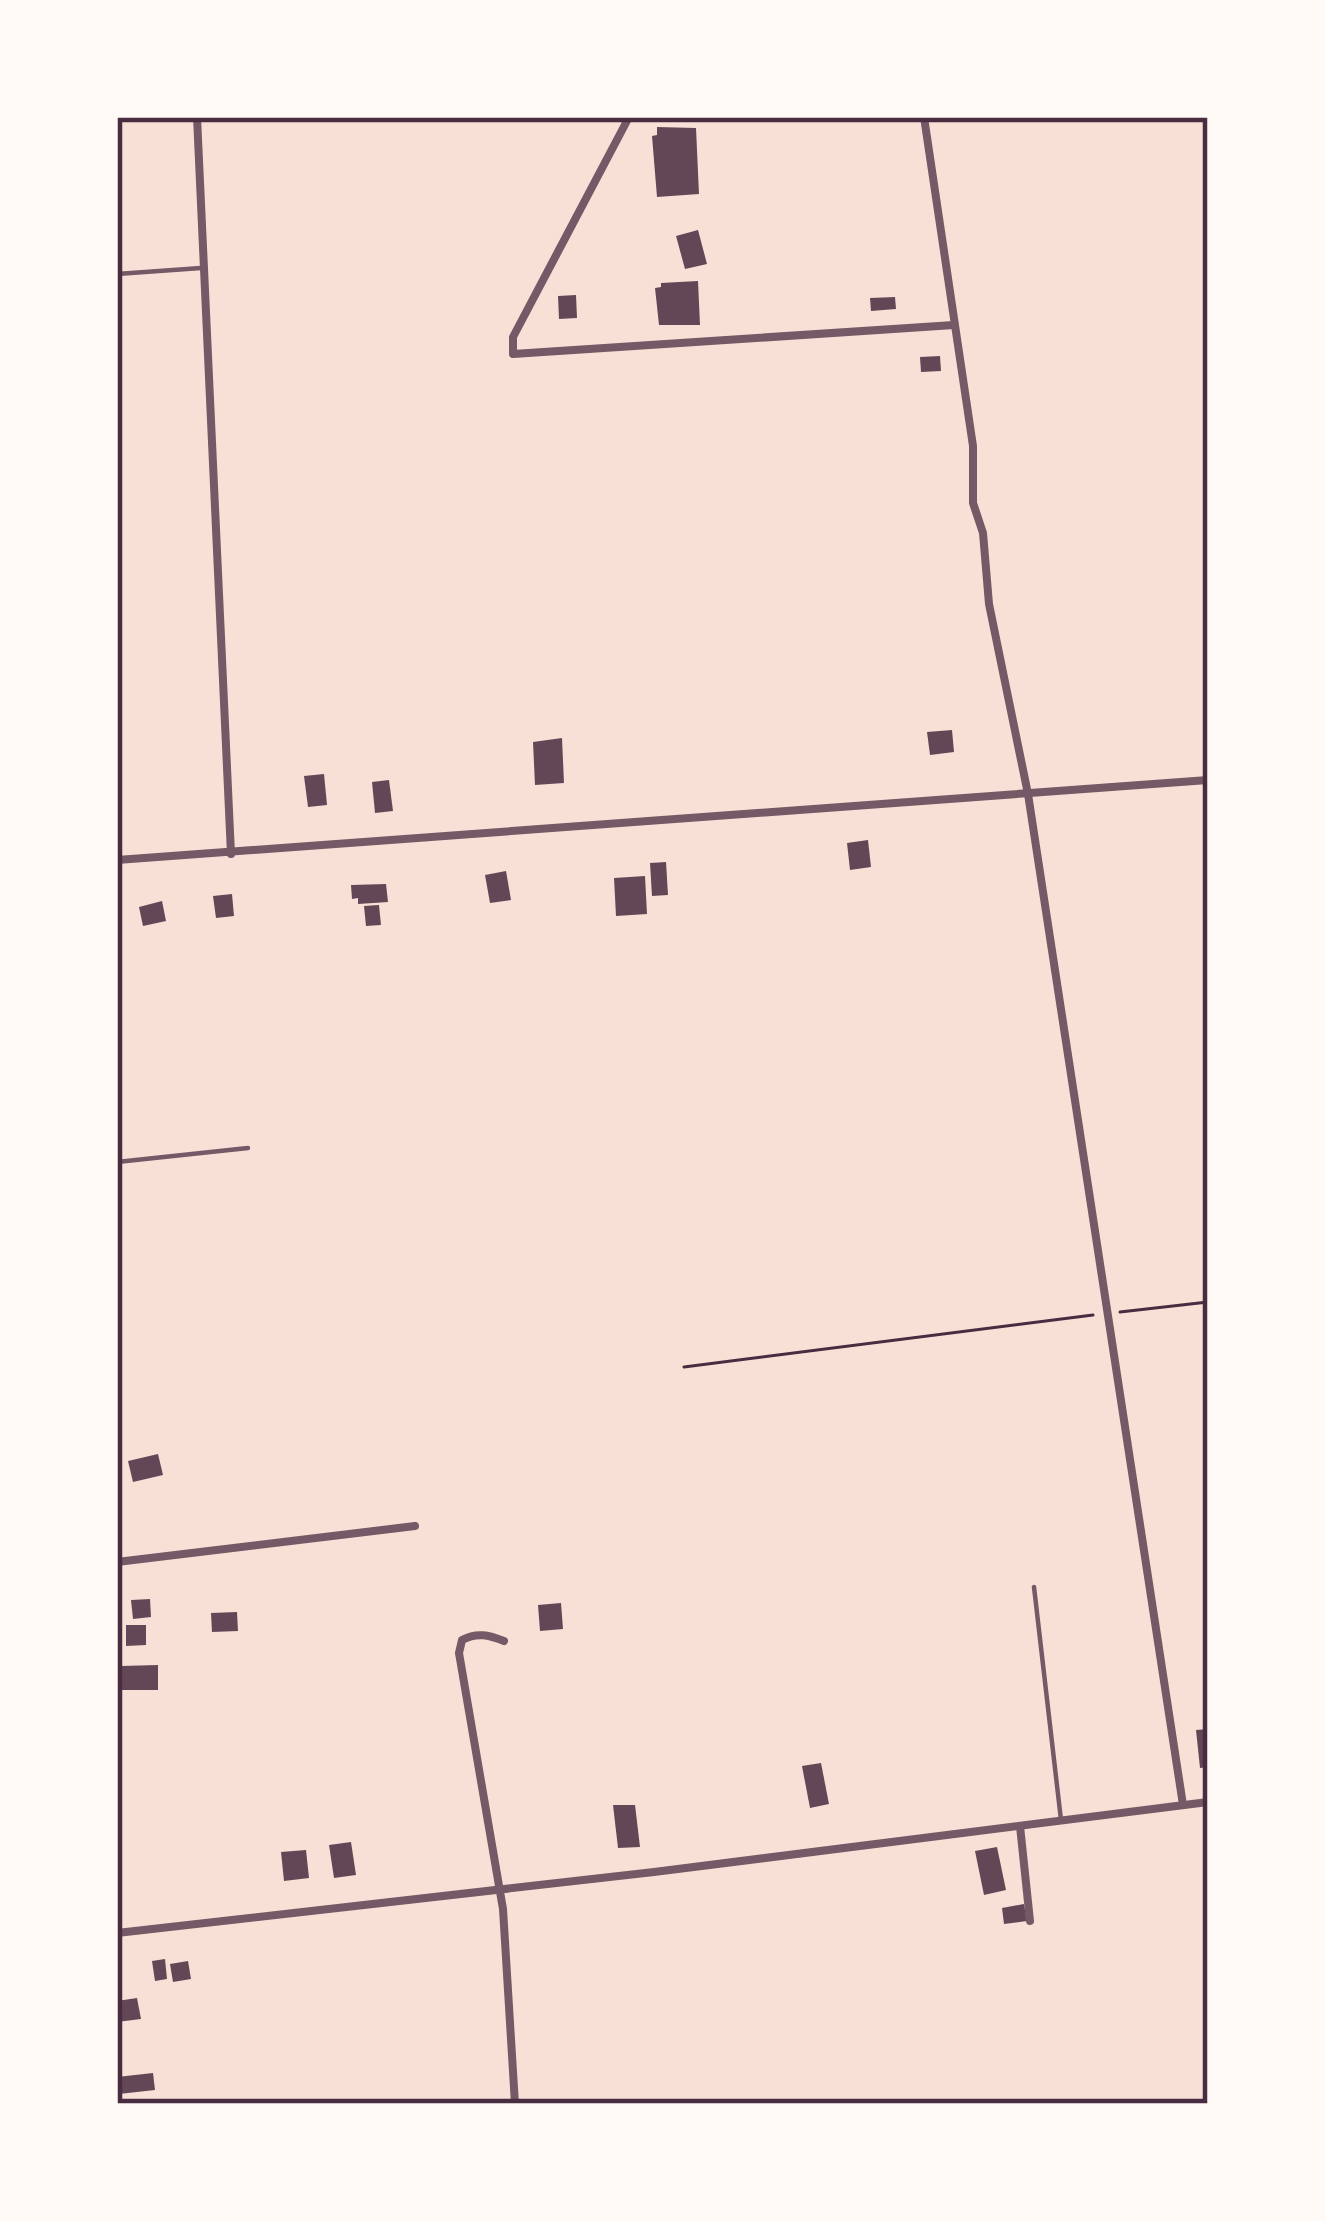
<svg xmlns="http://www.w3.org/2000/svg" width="1325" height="2221" viewBox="0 0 1325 2221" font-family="Cabin,sans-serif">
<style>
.building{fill:#644757}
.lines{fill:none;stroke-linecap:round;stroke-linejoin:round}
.path{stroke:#4a2c40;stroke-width:3}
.service{stroke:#755966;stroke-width:4.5}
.minor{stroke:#755966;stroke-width:8}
.neatline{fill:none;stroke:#4a2c40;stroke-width:4.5}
</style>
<rect width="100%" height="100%" fill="#f7e1d7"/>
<g class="building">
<polygon points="657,127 696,128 699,194 657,197 652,136 657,135"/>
<polygon points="698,230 707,264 685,269 676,236"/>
<polygon points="698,281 700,325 659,325 655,288 661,287 661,283"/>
<polygon points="576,295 577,318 559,319 558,296"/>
<polygon points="895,297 896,309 871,311 870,298"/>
<polygon points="940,356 941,371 921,372 920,357"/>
<polygon points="952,730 954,752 930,755 927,732"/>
<polygon points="562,738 564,783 535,785 533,742"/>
<polygon points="324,774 327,805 308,807 304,776"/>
<polygon points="389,780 393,811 375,813 372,782"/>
<polygon points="868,840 871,867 850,870 847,843"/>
<polygon points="666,862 668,895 652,896 650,863"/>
<polygon points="506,871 511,900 490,903 485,875"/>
<polygon points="645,876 647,914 616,916 614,878"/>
<polygon points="386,884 388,902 358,904 358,898 352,899 351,885"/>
<polygon points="232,894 234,916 216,918 213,896"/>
<polygon points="162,901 166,921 143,926 139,907"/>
<polygon points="379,905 381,925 366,926 364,906"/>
<polygon points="158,1454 163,1475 133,1482 128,1461"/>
<polygon points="150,1599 151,1617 133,1619 131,1600"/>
<polygon points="561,1603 563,1629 540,1631 538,1605"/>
<polygon points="237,1612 238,1631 212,1632 211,1613"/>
<polygon points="126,1625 146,1625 146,1645 126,1646"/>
<polygon points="158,1665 158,1690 121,1690 121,1666"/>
<polygon points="1208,1729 1208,1767 1200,1768 1196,1730"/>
<polygon points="821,1763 829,1804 810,1808 802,1766"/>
<polygon points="613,1805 635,1805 640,1847 618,1848"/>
<polygon points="351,1842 356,1875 334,1878 329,1845"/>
<polygon points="997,1847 1006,1890 984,1895 975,1851"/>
<polygon points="306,1850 309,1878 284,1881 281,1852"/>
<polygon points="1024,1904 1027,1921 1004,1924 1002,1908"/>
<polygon points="165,1959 167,1979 155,1981 152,1961"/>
<polygon points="188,1961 191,1979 173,1982 170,1964"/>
<polygon points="137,1998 141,2019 117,2022 117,2001"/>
<polygon points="153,2073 155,2090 119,2094 117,2077"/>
</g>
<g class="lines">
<g class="path">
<polyline points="1120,1312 1208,1302"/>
<polyline points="684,1367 1093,1315"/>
</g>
<g class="service">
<polyline points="117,274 201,268"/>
<polyline points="117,1162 248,1148"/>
<polyline points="1034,1587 1061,1820"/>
</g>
<g class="minor">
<polyline points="197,117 231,854"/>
<polyline points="629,117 513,337 513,354 954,325"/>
<polyline points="924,117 973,446 973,503 983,533 989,604 1028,794 1183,1805"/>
<polyline points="117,860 1208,780"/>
<polyline points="117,1562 415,1526"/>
<path d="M 504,1641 C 489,1635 477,1632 462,1640 L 459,1653 L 503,1909 L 515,2104"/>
<polyline points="1020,1826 1030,1921"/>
<polyline points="117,1933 654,1872 1208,1802"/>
</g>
</g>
<rect width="1325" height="2221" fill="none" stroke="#fffaf5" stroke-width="240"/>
<rect x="120" y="120" width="1085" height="1981" class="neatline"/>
</svg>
